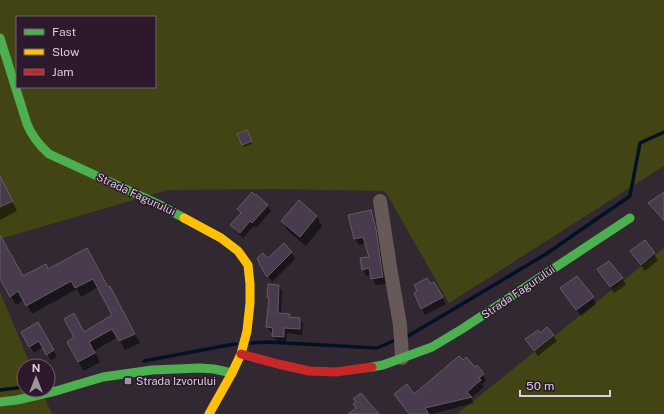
<svg xmlns="http://www.w3.org/2000/svg" width="664" height="414" viewBox="0 0 664 414" font-family="'Public Sans',sans-serif">
<style>
.green{fill:#424414;fill-rule:evenodd}
.shadow{fill:#0007}
.lines{fill:none;stroke-linecap:round;stroke-linejoin:round}
.stream{stroke:#041125;stroke-width:3.5}
.building{fill:#493b4d;stroke:#635c65}
.street{stroke:#685959;stroke-width:14}
.fast{stroke:#4caf50;stroke-width:9}
.slow{stroke:#ffc107;stroke-width:9}
.jam{stroke:#c62828;stroke-width:9}
.poi-dot{fill:#9f949f;stroke:#2c192c;stroke-width:1.5}
.labels{text-anchor:middle;stroke-width:3;stroke-linejoin:round;paint-order:stroke}
.street-label{font-size:11px;fill:#daceda;stroke:#2c192c}
.poi-label{font-size:11px;fill:#daceda;stroke:#2c192c;text-anchor:start}
</style>
<rect width="100%" height="100%" fill="#322832"/>
<g class="green">
<path d="M 0,0 L 664,0 L 664,166 L 449,303 L 385,191 L 270,189 L 168,190 L 0,239 ZM 17,17 L 155,17 L 155,87 L 17,87 Z"/>
<polygon points="664,248 664,414 457,414"/>
<polygon points="0,292 31,366 24,366 24,390 41,390 52,414 0,414"/>
</g>
<g class="shadow">
<polygon points="248,135 252,144 244,147 243,144"/>
<polygon points="0,190 10,197 17,211 0,220"/>
<polygon points="256,195 268,206 271,211 256,228 254,226 243,238 235,230 232,225 241,215 238,209"/>
<polygon points="664,196 664,222 653,210 649,204"/>
<polygon points="370,211 374,218 379,237 386,284 376,285 372,278 372,275 366,276 363,269 370,258 366,243 359,245 355,239 349,216"/>
<polygon points="317,216 322,226 306,246 288,231 282,221"/>
<polygon points="0,239 22,277 48,270 87,250 108,288 115,296 140,343 125,350 118,337 94,351 100,362 84,371 78,362 84,333 113,316 98,287 81,297 77,289 32,314 24,300 16,305 0,277"/>
<polygon points="645,241 658,260 645,271 635,257"/>
<polygon points="291,252 295,259 272,282 265,272"/>
<polygon points="598,270 622,278 626,285 614,293"/>
<polygon points="434,283 446,304 425,315 422,309 418,291"/>
<polygon points="279,286 282,291 281,314 289,315 291,318 300,319 303,324 302,335 287,333 286,342 277,341 273,335 273,333 271,332 267,327 270,301 268,298"/>
<polygon points="565,295 593,297 596,304 581,316"/>
<polygon points="38,323 57,357 51,360 43,347 34,353 22,332"/>
<polygon points="540,334 553,335 557,341 538,356 526,340"/>
<polygon points="463,361 483,374 486,381 482,384 484,387 471,398 474,403 432,414 409,414 399,401 414,396"/>
</g>
<g class="lines">
<g class="stream">
<polyline points="404,337 410,335 546,254 630,196 640,143 664,132"/>
<polyline points="250,343 267,342 377,348 398,339"/>
<polyline points="144,361 229,345 236,344"/>
<polyline points="0,390 24,387"/>
</g>
</g>
<g class="building">
<polygon points="247,130 252,141 242,145 237,134"/>
<polygon points="0,176 13,201 0,207"/>
<polygon points="252,192 255,195 256,194 268,205 252,223 250,221 240,233 230,225 241,213 237,209"/>
<polygon points="664,192 664,221 648,203"/>
<polygon points="299,200 317,216 300,237 281,221"/>
<polygon points="371,210 376,229 383,277 371,279 369,268 362,270 360,258 369,257 363,237 354,239 348,215"/>
<polygon points="0,235 23,276 46,264 48,269 87,248 108,287 110,286 135,334 119,341 112,329 89,342 95,353 78,362 67,342 74,337 64,319 74,313 84,332 112,315 93,279 75,288 71,281 26,306 18,291 10,297 0,279"/>
<polygon points="645,240 655,253 641,265 630,251"/>
<polygon points="284,243 292,252 267,277 260,265 257,258 263,253 268,258"/>
<polygon points="609,261 623,278 610,287 597,269"/>
<polygon points="577,276 594,297 576,310 560,288"/>
<polygon points="427,278 431,284 434,282 443,297 421,309 414,293 417,291 414,285"/>
<polygon points="268,284 279,285 278,313 290,314 289,317 300,318 300,329 284,328 284,337 272,336 273,328 266,327 269,298 267,298"/>
<polygon points="38,322 54,350 46,355 39,341 29,347 21,332"/>
<polygon points="547,327 554,335 534,351 525,339 538,330 540,333"/>
<polygon points="459,356 463,360 466,357 475,367 477,365 484,374 479,378 481,380 467,392 472,397 425,408 429,414 409,414 394,394 407,384 414,394"/>
<polygon points="361,393 379,414 348,414 356,408 353,404 356,402 353,399"/>
</g>
<g class="lines">
<polyline class="street" points="380,201 390,267 400,325 402,358"/>
<g class="fast">
<path d="M 0,38 L 27,124 C 32,136 39,145 49,154 L 156,203 L 184,218"/>
<polyline points="372,367 383,365 432,347 462,329 630,218"/>
<polyline points="0,402 17,400 56,391 103,377 152,370 200,368 214,369 232,373"/>
</g>
<polyline class="slow" points="184,218 221,238 238,251 248,265 250,284 250,303 247,331 241,354 232,373 209,414"/>
<polyline class="jam" points="241,354 278,364 309,371 336,372 372,367"/>
</g>
<rect class="poi-dot" x="124" y="377" width="8" height="8" rx="2"/>
<g class="labels">
<g class="street-label">
<text transform="translate(136 194) rotate(25)" y="4">Strada Fagurului</text>
<text transform="translate(518 292) rotate(-34)" y="4">Strada Fagurului</text>
</g>
<g class="poi-label">
<text x="136" y="385">Strada Izvorului</text>
</g>
</g>
<rect x="16" y="16" width="140" height="72" fill="#2c192c" stroke="#726172"/>
<rect x="24" y="29" width="20" height="6" fill="#4caf50" stroke="#726172"/>
<text x="52" y="36" font-size="12" fill="#daceda">Fast</text>
<rect x="24" y="49" width="20" height="6" fill="#ffc107" stroke="#726172"/>
<text x="52" y="56" font-size="12" fill="#daceda">Slow</text>
<rect x="24" y="69" width="20" height="6" fill="#c62828" stroke="#726172"/>
<text x="52" y="76" font-size="12" fill="#daceda">Jam</text>
<g transform="translate(36 378)"><circle r="19" fill="#2c192c" stroke="#726172"/>
<path d="M0-3L7 15L0 10L-7 15Z" fill="#9f949f"/>
<text y="-6" font-size="11" font-weight="bold" text-anchor="middle" fill="#daceda">N</text>
</g>
<path d="M520 390v6h90v-6" fill="none" stroke="#daceda" stroke-width="2"/>
<text x="526" y="390" font-size="12" fill="#daceda" stroke="#2c192c" stroke-width="3" paint-order="stroke">50 m</text>
</svg>
